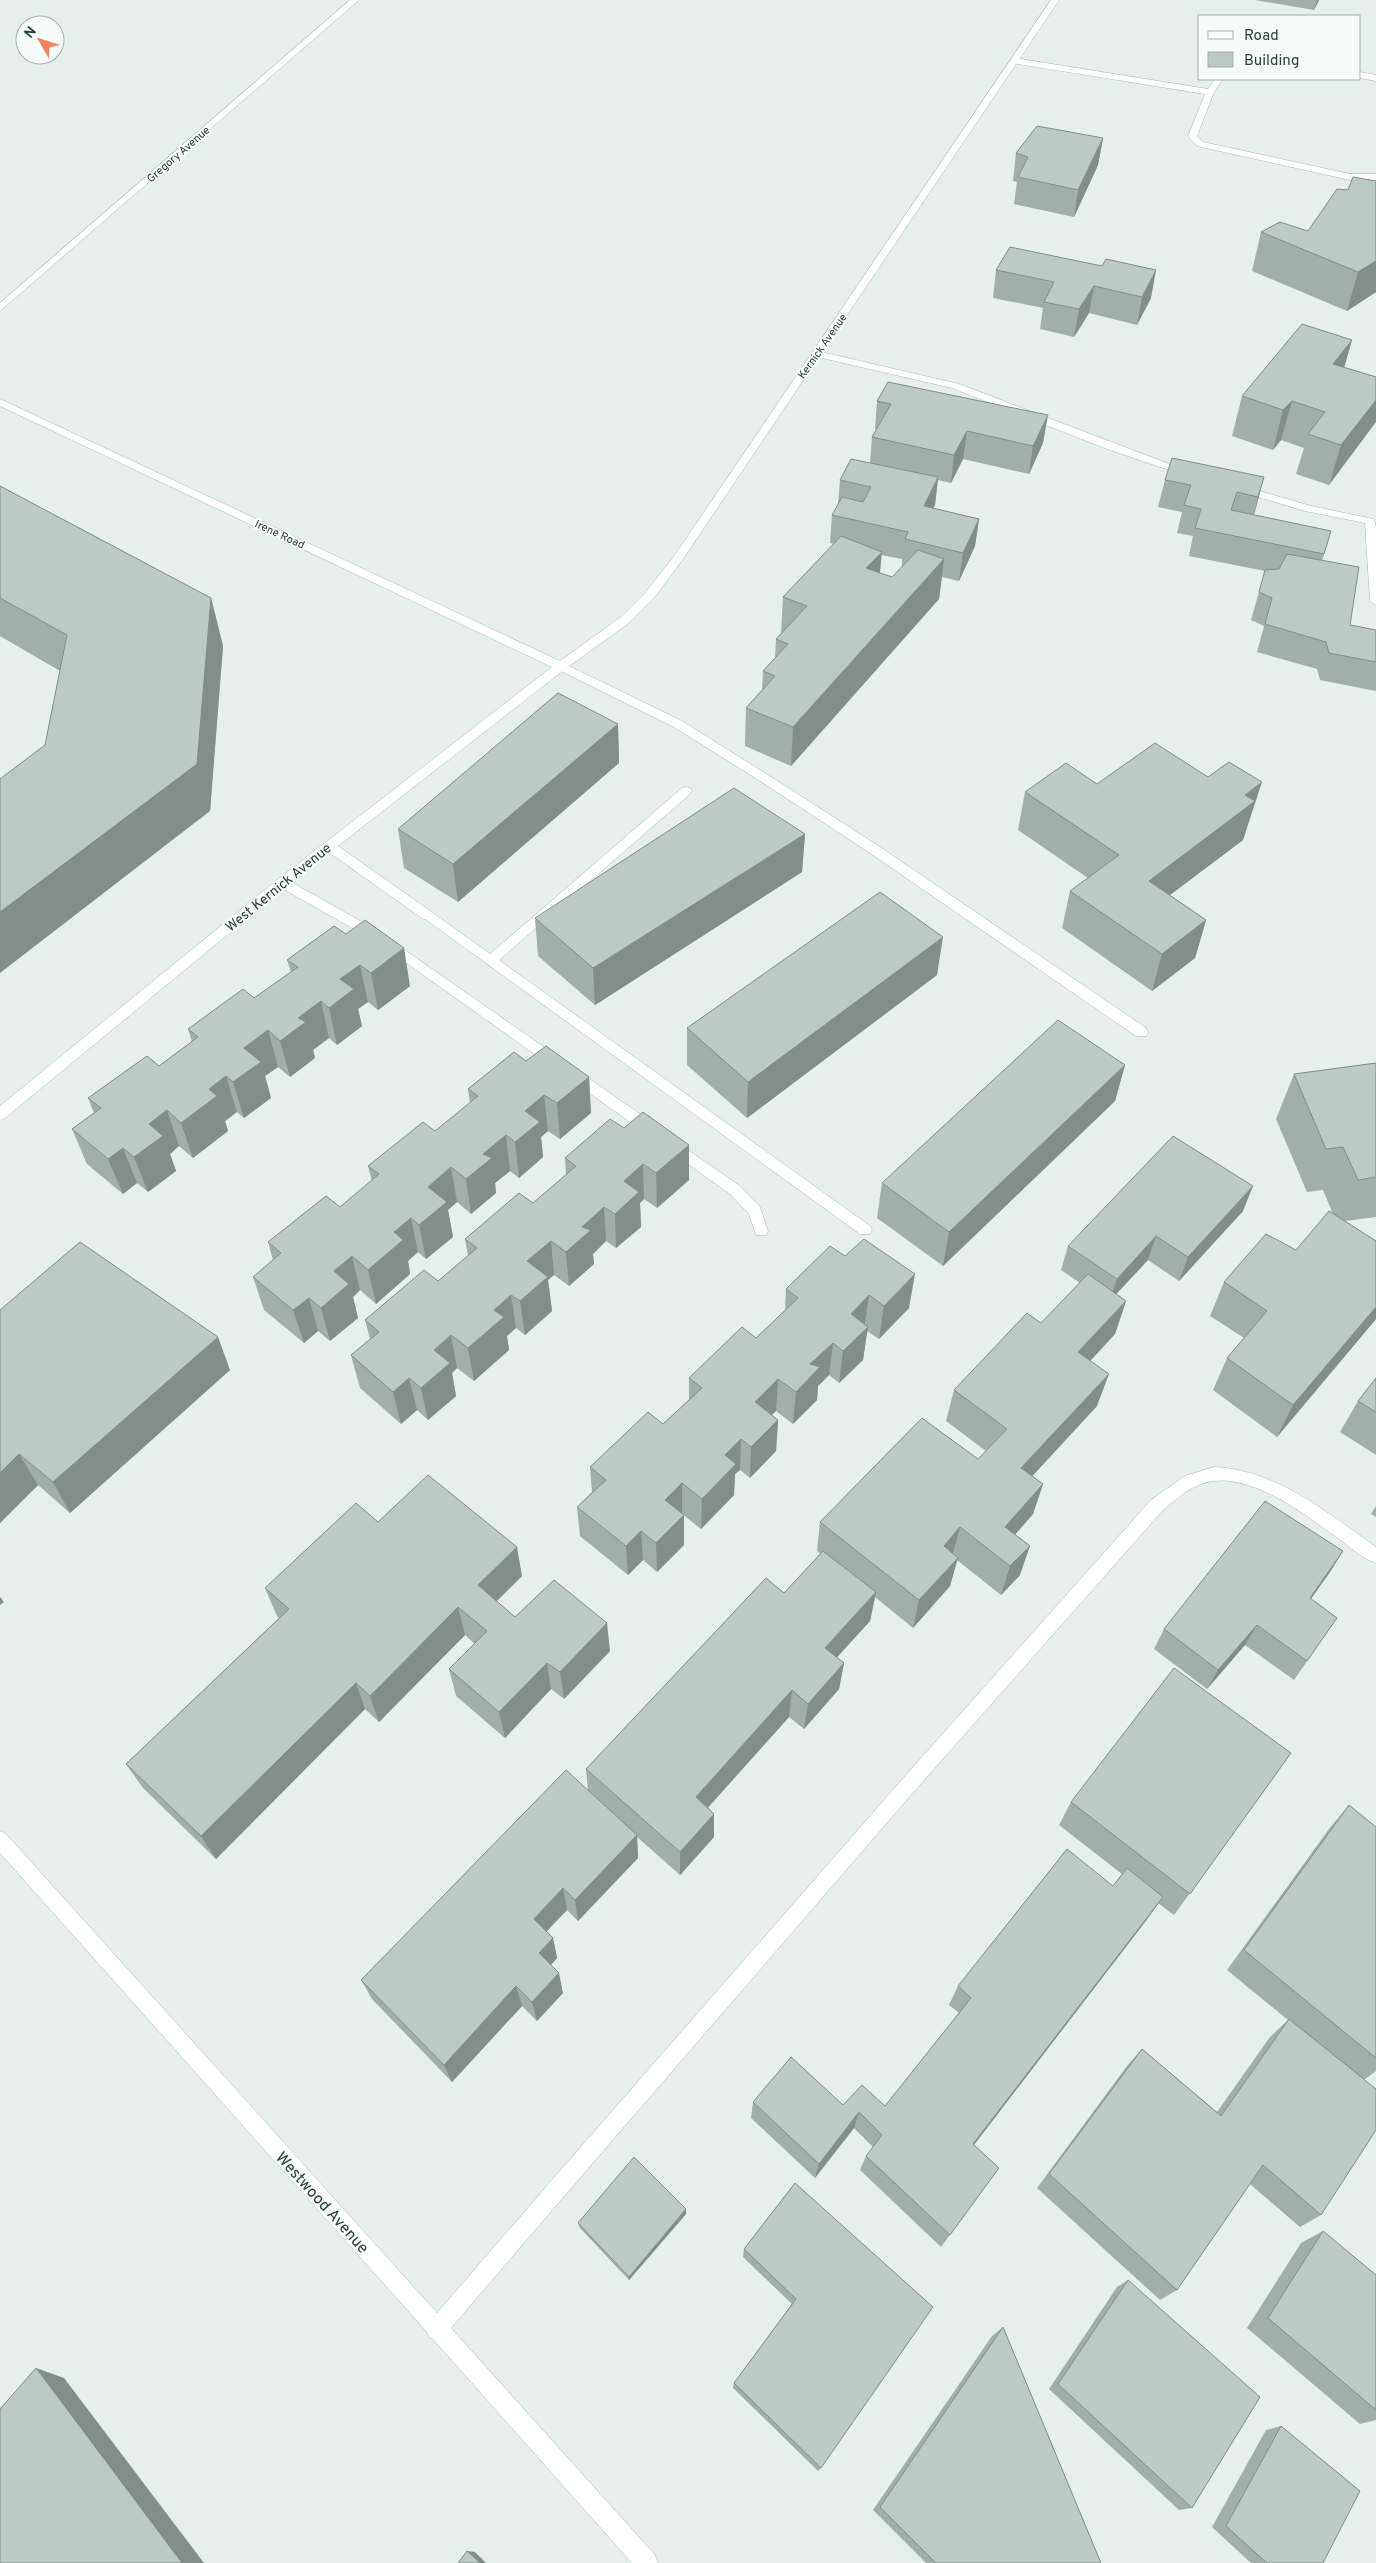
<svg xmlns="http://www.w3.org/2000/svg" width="1376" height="2563" viewBox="0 0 1376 2563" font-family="Overpass,sans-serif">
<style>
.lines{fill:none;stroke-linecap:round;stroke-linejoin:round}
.service-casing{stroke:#a8b8b2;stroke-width:1}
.minor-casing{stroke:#a8b8b2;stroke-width:1}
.service{fill:#fff;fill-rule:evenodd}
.minor{fill:#fff;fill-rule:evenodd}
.wall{fill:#a1aea9;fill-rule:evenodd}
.shaded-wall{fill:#838d89}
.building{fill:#bbcac4;stroke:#838d89}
.labels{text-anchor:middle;stroke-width:4;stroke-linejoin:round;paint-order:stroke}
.far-street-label{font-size:11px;fill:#24423a;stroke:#f7fbf9}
.street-label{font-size:14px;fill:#24423a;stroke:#f7fbf9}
.near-street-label{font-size:16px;fill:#24423a;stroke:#f7fbf9}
</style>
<rect width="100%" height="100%" fill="#e6efeb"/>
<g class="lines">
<defs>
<g id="service">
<polygon points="1015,58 1208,89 1215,79 1223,79 1214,92 1197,136 1203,142 1350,174 1376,174 1376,180 1350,180 1197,146 1188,136 1205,94 1012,63 1011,61"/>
<polygon points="1360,72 1376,75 1376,81 1360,78"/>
<polygon points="817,351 959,384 1193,473 1192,475 1184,475 1107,449 952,388 813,356 813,352"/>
<polygon points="1242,486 1311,506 1374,519 1376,527 1376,605 1370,601 1365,523 1305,511 1238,491 1238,487"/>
<polygon points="561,662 682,721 768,775 877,845 1146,1028 1148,1032 1146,1036 1136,1036 867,851 760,781 674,727 557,669 557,663"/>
<polygon points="686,787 690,788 692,791 690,794 499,960 870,1226 872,1230 870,1234 860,1234 421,916 428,911 433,913 490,954 682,788"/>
<polygon points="389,939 657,1126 659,1130 657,1134 647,1134 384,947 382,944 384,941"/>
<polygon points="672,1139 740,1186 760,1207 768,1231 766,1235 756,1235 749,1214 730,1194 667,1149 665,1145 667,1141"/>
<path d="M 1214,1467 C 1277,1470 1326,1512 1376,1547 L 1376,1563 C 1361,1558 1348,1545 1335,1536 C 1302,1512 1247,1470 1204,1483 C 1188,1488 1175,1500 1163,1510 L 910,1796 L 566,2194 L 559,2197 L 552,2194 L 549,2187 L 552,2180 L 898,1784 L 1151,1500 L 1185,1476 Z"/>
</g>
<g id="minor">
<polygon points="350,0 359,0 0,311 0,303"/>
<polygon points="1051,0 1059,0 683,559 654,598 629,623 565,669 338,846 433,913 435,916 433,919 423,919 330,853 291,882 380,932 382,935 380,938 370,938 283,889 5,1118 0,1120 0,1106 277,880 552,667 0,406 0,399 560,661 621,617 646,592 675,555"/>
<polygon points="0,1831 6,1834 437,2313 552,2180 559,2177 566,2180 569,2187 566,2194 451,2328 655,2555 658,2563 632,2563 433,2339 429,2337 427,2332 0,1853"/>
</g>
</defs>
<use href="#service" class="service-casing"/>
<use href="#minor" class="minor-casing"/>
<use href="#service" class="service"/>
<use href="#minor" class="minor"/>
</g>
<g class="wall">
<polygon points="1255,0 1319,0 1314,10"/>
<polygon points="1103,138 1098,165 1074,217 1014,204 1017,182 1013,181 1016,153"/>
<polygon points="1348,190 1376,292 1347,311 1252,271 1261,232 1308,231"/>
<polygon points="1010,247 1151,298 1137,325 1089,313 1074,337 1040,329 1043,308 993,298 996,270"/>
<polygon points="1352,340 1344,367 1376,377 1329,485 1296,474 1304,448 1281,440 1273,450 1232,436 1242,396"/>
<path d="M 888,382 L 1043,443 L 1029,474 L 963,459 L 951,483 L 938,480 L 935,505 L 933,508 L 979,519 L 975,546 L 959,581 L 942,577 L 939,599 L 791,766 L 745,746 L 746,708 L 762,690 L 763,671 L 775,658 L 776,639 L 781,633 L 783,597 L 834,544 L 830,543 L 832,515 L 838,504 L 840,480 L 870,463 L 872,437 L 877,430 L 875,429 L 877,401 ZM 881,555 L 902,559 L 902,567 L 892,577 L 880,573 Z"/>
<polygon points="1264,477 1254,515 1331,531 1322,561 1350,625 1376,630 1376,691 1320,680 1317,669 1257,652 1264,626 1251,620 1265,571 1189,556 1193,536 1177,533 1182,512 1158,507 1165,480"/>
<polygon points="0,486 211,598 223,646 210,811 45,745 60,671 0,636"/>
<polygon points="618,724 619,763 458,902 404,868 398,829"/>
<polygon points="1097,784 1250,820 1248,821 1243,840 1170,895 1206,920 1195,958 1152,991 1062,928 1070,891 1088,878 1018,830 1025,792"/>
<polygon points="805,834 802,872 595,1005 538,956 535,918"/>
<polygon points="334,926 410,986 378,1010 368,1002 358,1009 362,1026 337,1045 329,1038 313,1050 315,1058 290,1077 278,1067 265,1076 271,1098 244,1118 237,1112 225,1121 228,1131 193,1158 179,1146 170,1154 176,1171 148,1192 137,1183 123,1194 87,1164 72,1129 94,1113 88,1098 159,1066 192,1042 188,1029 254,998 291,972 287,960"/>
<polygon points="937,975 747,1118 687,1065 687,1028"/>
<polygon points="526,1061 589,1077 591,1113 560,1139 548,1131 541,1137 543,1157 519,1178 510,1171 495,1183 496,1193 471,1214 457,1202 448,1210 453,1237 426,1259 418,1252 408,1261 410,1274 376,1304 360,1290 353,1297 358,1318 330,1341 318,1331 304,1343 264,1310 253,1277 273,1260 268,1242 340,1207 372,1181 368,1166 435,1131 470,1103 468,1089"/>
<polygon points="1376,1063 1376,1217 1345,1221 1376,1241 1376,1319 1277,1437 1213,1390 1227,1358 1244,1338 1210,1316 1224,1282 1296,1250 1333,1214 1323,1190 1307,1192 1276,1119 1294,1074"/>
<polygon points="1125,1065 1115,1101 943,1266 877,1218 882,1183"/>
<polygon points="610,1119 689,1180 657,1208 644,1199 640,1203 641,1227 616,1248 606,1241 593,1254 594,1264 569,1286 554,1275 548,1280 552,1311 525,1335 516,1328 507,1336 509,1350 474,1381 457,1368 452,1373 456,1396 428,1420 417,1410 401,1424 360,1388 351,1355 370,1339 365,1320 438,1281 468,1256 465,1239 533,1203 566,1175 565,1158"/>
<polygon points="1243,1211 1179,1281 1148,1260 1116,1294 1126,1301 1115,1334 1090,1361 1097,1406 1032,1476 1043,1484 1033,1514 1015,1535 1020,1575 1001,1595 957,1560 950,1586 913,1628 875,1597 870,1621 837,1657 844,1663 839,1689 804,1729 789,1717 708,1807 714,1814 714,1837 680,1875 637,1837 638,1858 578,1921 567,1910 547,1931 553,1938 557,1958 551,1965 563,1993 537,2021 522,2006 452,2082 372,1999 361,1980 588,1791 586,1769 784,1593 821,1554 817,1551 820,1522 978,1459 986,1451 946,1421 954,1390 1041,1323 1080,1283 1061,1270 1068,1246"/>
<polygon points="830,1246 909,1308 879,1339 867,1331 863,1360 839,1383 829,1375 818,1386 817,1400 793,1424 776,1411 772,1415 778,1420 776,1451 750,1478 740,1470 735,1474 734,1495 701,1529 682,1514 684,1515 684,1545 657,1572 643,1560 628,1575 580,1536 577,1507 592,1492 590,1467 663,1424 689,1400 689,1378 756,1338 785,1311 786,1289"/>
<polygon points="0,1310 230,1370 70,1513 38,1485 0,1523"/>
<polygon points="1376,1378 1376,1455 1340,1432 1358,1401"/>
<polygon points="1376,1506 1376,1517 1371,1514"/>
<polygon points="378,1522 522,1576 496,1601 515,1617 610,1651 564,1699 551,1689 505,1738 456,1696 449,1669 475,1644 465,1635 379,1722 365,1709 216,1859 143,1788 126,1764 279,1618 277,1616 265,1588"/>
<polygon points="1343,1551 1330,1572 1311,1599 1337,1618 1294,1680 1245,1645 1207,1689 1154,1649 1164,1629"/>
<polygon points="1291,1753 1174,1915 1158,1903 1148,1918 974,2145 999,2168 941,2247 860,2170 866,2156 873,2147 854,2128 815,2178 751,2118 753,2102 843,2105 885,2106 959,2013 949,2005 958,1986 1113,1886 1122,1874 1059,1825 1071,1802"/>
<polygon points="1349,1805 1376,1827 1376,2071 1364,2080 1321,2215 1300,2227 1250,2184 1177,2290 1160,2300 1037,2188 1127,2066 1142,2049 1217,2112 1270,2037 1288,2020 1227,1970 1329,1829"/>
<polygon points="795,2183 821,2468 818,2471 733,2388 734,2383 792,2304 743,2257 744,2249"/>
<polygon points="686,2209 686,2214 629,2280 580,2228 578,2223"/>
<polygon points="1323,2231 1376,2275 1376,2420 1360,2424 1247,2328 1301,2243"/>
<polygon points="1128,2280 1192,2508 1179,2510 1049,2389 1117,2287"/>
<polygon points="1003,2327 1101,2563 926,2563 873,2510 992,2336"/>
<polygon points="1281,2426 1323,2563 1251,2563 1212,2527 1266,2430"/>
</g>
<g class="shaded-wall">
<polygon points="1317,0 1319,0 1314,10"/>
<polygon points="1103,138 1098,165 1074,217 1078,190"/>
<polygon points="1376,261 1376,292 1347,311 1358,272"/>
<polygon points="1156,270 1151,298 1137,325 1142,297"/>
<polygon points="1094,286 1089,313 1074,337 1079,309"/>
<polygon points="1352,340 1341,379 1333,364"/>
<polygon points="1376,400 1376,422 1329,485 1341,445"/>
<polygon points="1292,401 1281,440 1273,450 1283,410"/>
<polygon points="1048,415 1043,443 1029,474 1033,446"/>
<polygon points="967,431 963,459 951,483 954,455"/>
<polygon points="938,477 935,505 920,534 924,506"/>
<polygon points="1264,477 1257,504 1251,525 1258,497"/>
<polygon points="979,519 975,546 959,581 963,553"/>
<polygon points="882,552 878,591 866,568"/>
<polygon points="944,559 939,599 791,766 793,727"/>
<polygon points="211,598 223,646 210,811 0,973 0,912"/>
<polygon points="618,724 619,763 458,902 453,864"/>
<polygon points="1262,782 1243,840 1138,919 1149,881 1245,795"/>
<polygon points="805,834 802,872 595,1005 593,968"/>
<polygon points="1206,920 1195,958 1152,991 1162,954"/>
<polygon points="943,937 937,975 747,1118 748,1082"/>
<polygon points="404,948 410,986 378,1010 371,973"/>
<polygon points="360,965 368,1002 358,1009 362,1026 337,1045 329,1008 340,979"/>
<polygon points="321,1001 329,1038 313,1050 315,1058 290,1077 280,1041 298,1018"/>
<polygon points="268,1030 278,1067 265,1076 271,1098 244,1118 233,1082 244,1048"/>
<polygon points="1125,1065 1115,1101 943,1266 949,1232"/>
<polygon points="226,1076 237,1112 225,1121 228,1131 193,1158 181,1123 209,1089"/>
<polygon points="589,1077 591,1113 560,1139 557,1103"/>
<polygon points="544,1095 548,1131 541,1137 543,1157 519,1178 515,1142 525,1111"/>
<polygon points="167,1110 179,1146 170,1154 176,1171 148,1192 134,1157 149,1124"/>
<polygon points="506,1135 510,1171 495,1183 496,1193 471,1214 466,1179 483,1154"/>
<polygon points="689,1145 689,1180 657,1208 656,1173"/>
<polygon points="123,1148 137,1183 123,1194 108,1159"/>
<polygon points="643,1164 644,1199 640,1203 641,1227 616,1248 615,1214 624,1181"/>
<polygon points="451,1167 457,1202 448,1210 453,1237 426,1259 419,1225 428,1187"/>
<polygon points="1253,1186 1243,1211 1179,1281 1188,1257"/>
<polygon points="604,1207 606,1241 593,1254 594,1264 569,1286 566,1252 582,1227"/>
<polygon points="411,1218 418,1252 408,1261 410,1274 376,1304 368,1270 394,1232"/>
<polygon points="1156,1236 1148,1260 1109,1302 1117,1279"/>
<polygon points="551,1241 554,1275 548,1280 552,1311 525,1335 520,1301 527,1261"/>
<polygon points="352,1256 360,1290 353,1297 358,1318 330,1341 321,1308 334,1271"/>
<polygon points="915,1274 909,1308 879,1339 884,1306"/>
<polygon points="511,1295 516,1328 507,1336 509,1350 474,1381 468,1348 494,1310"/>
<polygon points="869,1295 864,1329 851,1314"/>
<polygon points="309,1298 318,1331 304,1343 293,1310"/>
<polygon points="1126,1301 1115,1334 1068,1385 1078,1352"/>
<polygon points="1376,1307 1376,1319 1277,1437 1293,1405"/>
<polygon points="868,1327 863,1360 839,1383 843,1351"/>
<polygon points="451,1335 457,1368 452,1373 456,1396 428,1420 421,1388 434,1350"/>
<polygon points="218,1337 230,1370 70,1513 53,1482"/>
<polygon points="833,1343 829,1375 818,1386 817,1400 793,1424 796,1392 810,1364"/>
<polygon points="1109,1374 1097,1406 1012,1498 1021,1468"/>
<polygon points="409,1378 417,1410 401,1424 393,1392"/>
<polygon points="778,1379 776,1411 753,1434 755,1402"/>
<polygon points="778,1420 776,1451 750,1478 751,1447"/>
<polygon points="741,1439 740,1470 735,1474 734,1495 701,1529 702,1499 725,1455"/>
<polygon points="19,1454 38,1485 0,1523 0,1473"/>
<polygon points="682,1483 682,1514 665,1500"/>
<polygon points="1043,1484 1033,1514 996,1556 1005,1527"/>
<polygon points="684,1515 684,1545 657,1572 656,1543"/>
<polygon points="960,1527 952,1557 944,1546"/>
<polygon points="641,1531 643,1560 628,1575 626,1546"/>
<polygon points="1030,1546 1020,1575 1001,1595 1010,1566"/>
<polygon points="517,1547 522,1576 484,1614 478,1585"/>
<polygon points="1343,1551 1330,1572 1297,1618 1310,1598"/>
<polygon points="958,1558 950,1586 913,1628 919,1600"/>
<polygon points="876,1592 870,1621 821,1675 825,1648"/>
<polygon points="0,1597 4,1602 0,1605"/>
<polygon points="458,1607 465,1635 379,1722 370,1696"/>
<polygon points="607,1623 610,1651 564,1699 560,1672"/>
<polygon points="1257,1625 1245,1645 1207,1689 1218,1670"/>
<polygon points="547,1663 551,1689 505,1738 499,1712"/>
<polygon points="844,1663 839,1689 804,1729 808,1704"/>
<polygon points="356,1683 365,1709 216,1859 201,1836"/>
<polygon points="792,1690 789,1717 696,1821 696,1797"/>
<polygon points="714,1814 714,1837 680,1875 680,1852"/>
<polygon points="637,1835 638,1858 578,1921 575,1900"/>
<polygon points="563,1888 567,1910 539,1939 534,1919"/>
<polygon points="1163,1897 1148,1918 963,2159 973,2144"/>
<polygon points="553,1938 557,1958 544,1973 539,1953"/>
<polygon points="559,1973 563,1993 537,2021 532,2002"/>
<polygon points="516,1986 522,2006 452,2082 444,2065"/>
<polygon points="859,2112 854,2128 815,2178 819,2164"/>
<polygon points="686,2209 686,2214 629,2280 629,2277"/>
<polygon points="36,2368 64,2378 204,2563 182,2563"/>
<polygon points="467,2551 475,2552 486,2563 480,2563"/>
</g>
<g class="building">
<polygon points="1037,126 1103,138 1078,190 1018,177 1028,157 1016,153"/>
<polygon points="1353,177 1376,181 1376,261 1358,272 1261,232 1280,222 1308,231 1337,189 1348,190"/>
<polygon points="1010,247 1102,266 1106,259 1156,270 1142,297 1094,286 1079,309 1044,302 1054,282 996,270"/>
<polygon points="1302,324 1352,340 1333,364 1376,377 1376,400 1341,445 1308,434 1325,412 1292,401 1283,410 1242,396"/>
<polygon points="888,382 1048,415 1033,446 967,431 954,455 872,437 891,404 877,401"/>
<polygon points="1172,458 1264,477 1258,497 1237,492 1231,510 1331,531 1324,554 1195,528 1201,509 1184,505 1191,485 1165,480"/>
<polygon points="851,459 938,477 924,506 979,519 963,553 905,539 908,532 832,515 842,497 863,502 871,487 840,480"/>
<polygon points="0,486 211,598 197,764 0,912 0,779 45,745 67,635 0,598"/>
<polygon points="841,536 882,552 866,568 892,577 918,550 944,559 793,727 746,708 775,676 763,671 788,644 776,639 807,606 783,597"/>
<polygon points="1287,554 1359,567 1350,625 1376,630 1376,662 1329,653 1326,642 1265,624 1272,598 1259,592 1265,570 1279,569"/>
<polygon points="558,693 618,724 453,864 398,829"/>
<polygon points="1155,743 1208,777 1229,762 1262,782 1245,795 1255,801 1149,881 1206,920 1162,954 1070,891 1119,855 1025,792 1066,763 1097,784"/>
<polygon points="734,788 805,834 593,968 535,918"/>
<polygon points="880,892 943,937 748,1082 687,1028"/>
<polygon points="365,920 404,948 371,973 360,965 340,979 354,989 329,1008 321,1001 298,1018 306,1022 280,1041 268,1030 244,1048 261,1062 233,1082 226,1076 209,1089 217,1096 181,1123 167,1110 149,1124 163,1136 134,1157 123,1148 108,1159 72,1129 101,1108 88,1098 147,1056 159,1066 198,1037 188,1029 243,989 254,998 298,967 287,960 334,926 346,934"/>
<polygon points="1058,1020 1125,1065 949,1232 882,1183"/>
<polygon points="546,1046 589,1077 557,1103 544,1095 525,1111 540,1122 515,1142 506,1135 483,1154 492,1158 466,1179 451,1167 428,1187 447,1202 419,1225 411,1218 394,1232 403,1240 368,1270 352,1256 334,1271 349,1284 321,1308 309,1298 293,1310 253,1277 281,1253 268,1242 326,1196 340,1207 379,1174 368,1166 423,1122 435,1131 478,1096 468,1089 514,1052 526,1061"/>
<polygon points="1376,1063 1376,1177 1358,1180 1343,1147 1326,1149 1294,1074"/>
<polygon points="643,1112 689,1145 656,1173 643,1164 624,1181 639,1192 615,1214 604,1207 582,1227 591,1230 566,1252 551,1241 527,1261 548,1277 520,1301 511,1295 494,1310 504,1317 468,1348 451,1335 434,1350 450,1363 421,1388 409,1378 393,1392 351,1355 379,1332 365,1320 424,1270 438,1281 477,1248 465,1239 519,1193 533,1203 576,1166 565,1158 610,1119 624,1128"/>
<polygon points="1173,1136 1253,1186 1188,1257 1156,1236 1117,1279 1068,1246"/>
<polygon points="1329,1211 1376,1241 1376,1307 1293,1405 1227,1358 1267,1311 1224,1282 1266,1234 1296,1250"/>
<polygon points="864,1239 915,1274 884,1306 869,1295 851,1314 868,1327 843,1351 833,1343 810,1364 820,1367 796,1392 778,1379 755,1402 778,1420 751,1447 741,1439 725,1455 736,1464 702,1499 682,1483 665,1500 684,1515 656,1543 641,1531 626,1546 577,1507 606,1480 590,1467 648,1412 663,1424 702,1388 689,1378 742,1327 756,1338 798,1298 786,1289 830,1246 845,1256"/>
<polygon points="80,1242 218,1337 53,1482 19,1454 0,1473 0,1310"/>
<polygon points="1088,1274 1126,1301 1078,1352 1109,1374 1021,1468 1043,1484 1005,1527 1030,1546 1010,1566 960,1527 944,1546 958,1558 919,1600 820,1522 922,1418 978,1459 1007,1429 954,1390 1027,1313 1041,1323"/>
<polygon points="1376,1378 1376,1412 1358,1401"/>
<polygon points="428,1475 517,1547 478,1585 515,1617 554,1580 607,1623 560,1672 547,1663 499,1712 449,1669 487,1631 458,1607 370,1696 356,1683 201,1836 126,1764 289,1609 265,1588 356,1503 378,1522"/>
<polygon points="1265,1501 1343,1551 1310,1598 1337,1618 1307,1661 1257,1625 1218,1670 1164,1629"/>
<polygon points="823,1551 876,1592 825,1648 844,1663 808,1704 792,1690 696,1797 714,1814 680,1852 586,1769 766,1578 784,1593"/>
<polygon points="1174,1668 1291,1753 1190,1894 1071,1802"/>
<polygon points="566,1770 637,1835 575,1900 563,1888 534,1919 553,1938 539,1953 559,1973 532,2002 516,1986 444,2065 361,1980"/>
<polygon points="1349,1805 1376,1827 1376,2058 1244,1950"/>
<polygon points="1067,1849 1113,1886 1127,1868 1163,1897 973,2144 999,2168 950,2235 866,2156 882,2135 859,2112 819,2164 753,2102 791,2057 843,2105 862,2085 885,2106 971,1998 958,1986"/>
<polygon points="1289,2019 1376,2089 1376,2130 1321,2215 1263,2165 1177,2290 1049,2174 1142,2049 1221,2116"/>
<polygon points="634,2157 686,2209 629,2277 578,2223"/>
<polygon points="795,2183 933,2307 821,2468 734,2383 796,2299 744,2249"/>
<polygon points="1323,2231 1376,2275 1376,2410 1268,2318"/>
<polygon points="1128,2280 1260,2397 1192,2508 1058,2384"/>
<polygon points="1003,2327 1101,2563 936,2563 880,2507"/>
<polygon points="36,2368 182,2563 0,2563 0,2409"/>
<polygon points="1281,2426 1360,2491 1323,2563 1267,2563 1226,2526"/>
<polygon points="467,2551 480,2563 458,2563"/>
</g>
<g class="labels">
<g class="far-street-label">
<text transform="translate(178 154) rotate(-41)" y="4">Gregory Avenue</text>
<text transform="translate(822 346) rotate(-55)" y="4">Kernick Avenue</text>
<text transform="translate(280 534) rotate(25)" y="4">Irene Road</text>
</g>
<g class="street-label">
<text transform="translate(278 887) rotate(-39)" y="5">West Kernick Avenue</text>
</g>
<g class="near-street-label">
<text transform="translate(323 2202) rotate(48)" y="6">Westwood Avenue</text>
</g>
</g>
<rect x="1198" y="15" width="162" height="65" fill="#f7fbf9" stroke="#a3b1ad"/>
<rect x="1208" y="31" width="25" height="8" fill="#ffffff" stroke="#a3b1ad"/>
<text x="1244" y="40" font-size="15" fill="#24423a">Road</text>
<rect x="1208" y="52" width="25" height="15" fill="#bbcac4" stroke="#a3b1ad"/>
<text x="1244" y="65" font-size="15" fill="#24423a">Building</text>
<g transform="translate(40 40) rotate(309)"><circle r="24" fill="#f7fbf9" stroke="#a3b1ad"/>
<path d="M0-4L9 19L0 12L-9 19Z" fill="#f4845f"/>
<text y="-8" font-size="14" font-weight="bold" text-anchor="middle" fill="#24423a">N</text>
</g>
</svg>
